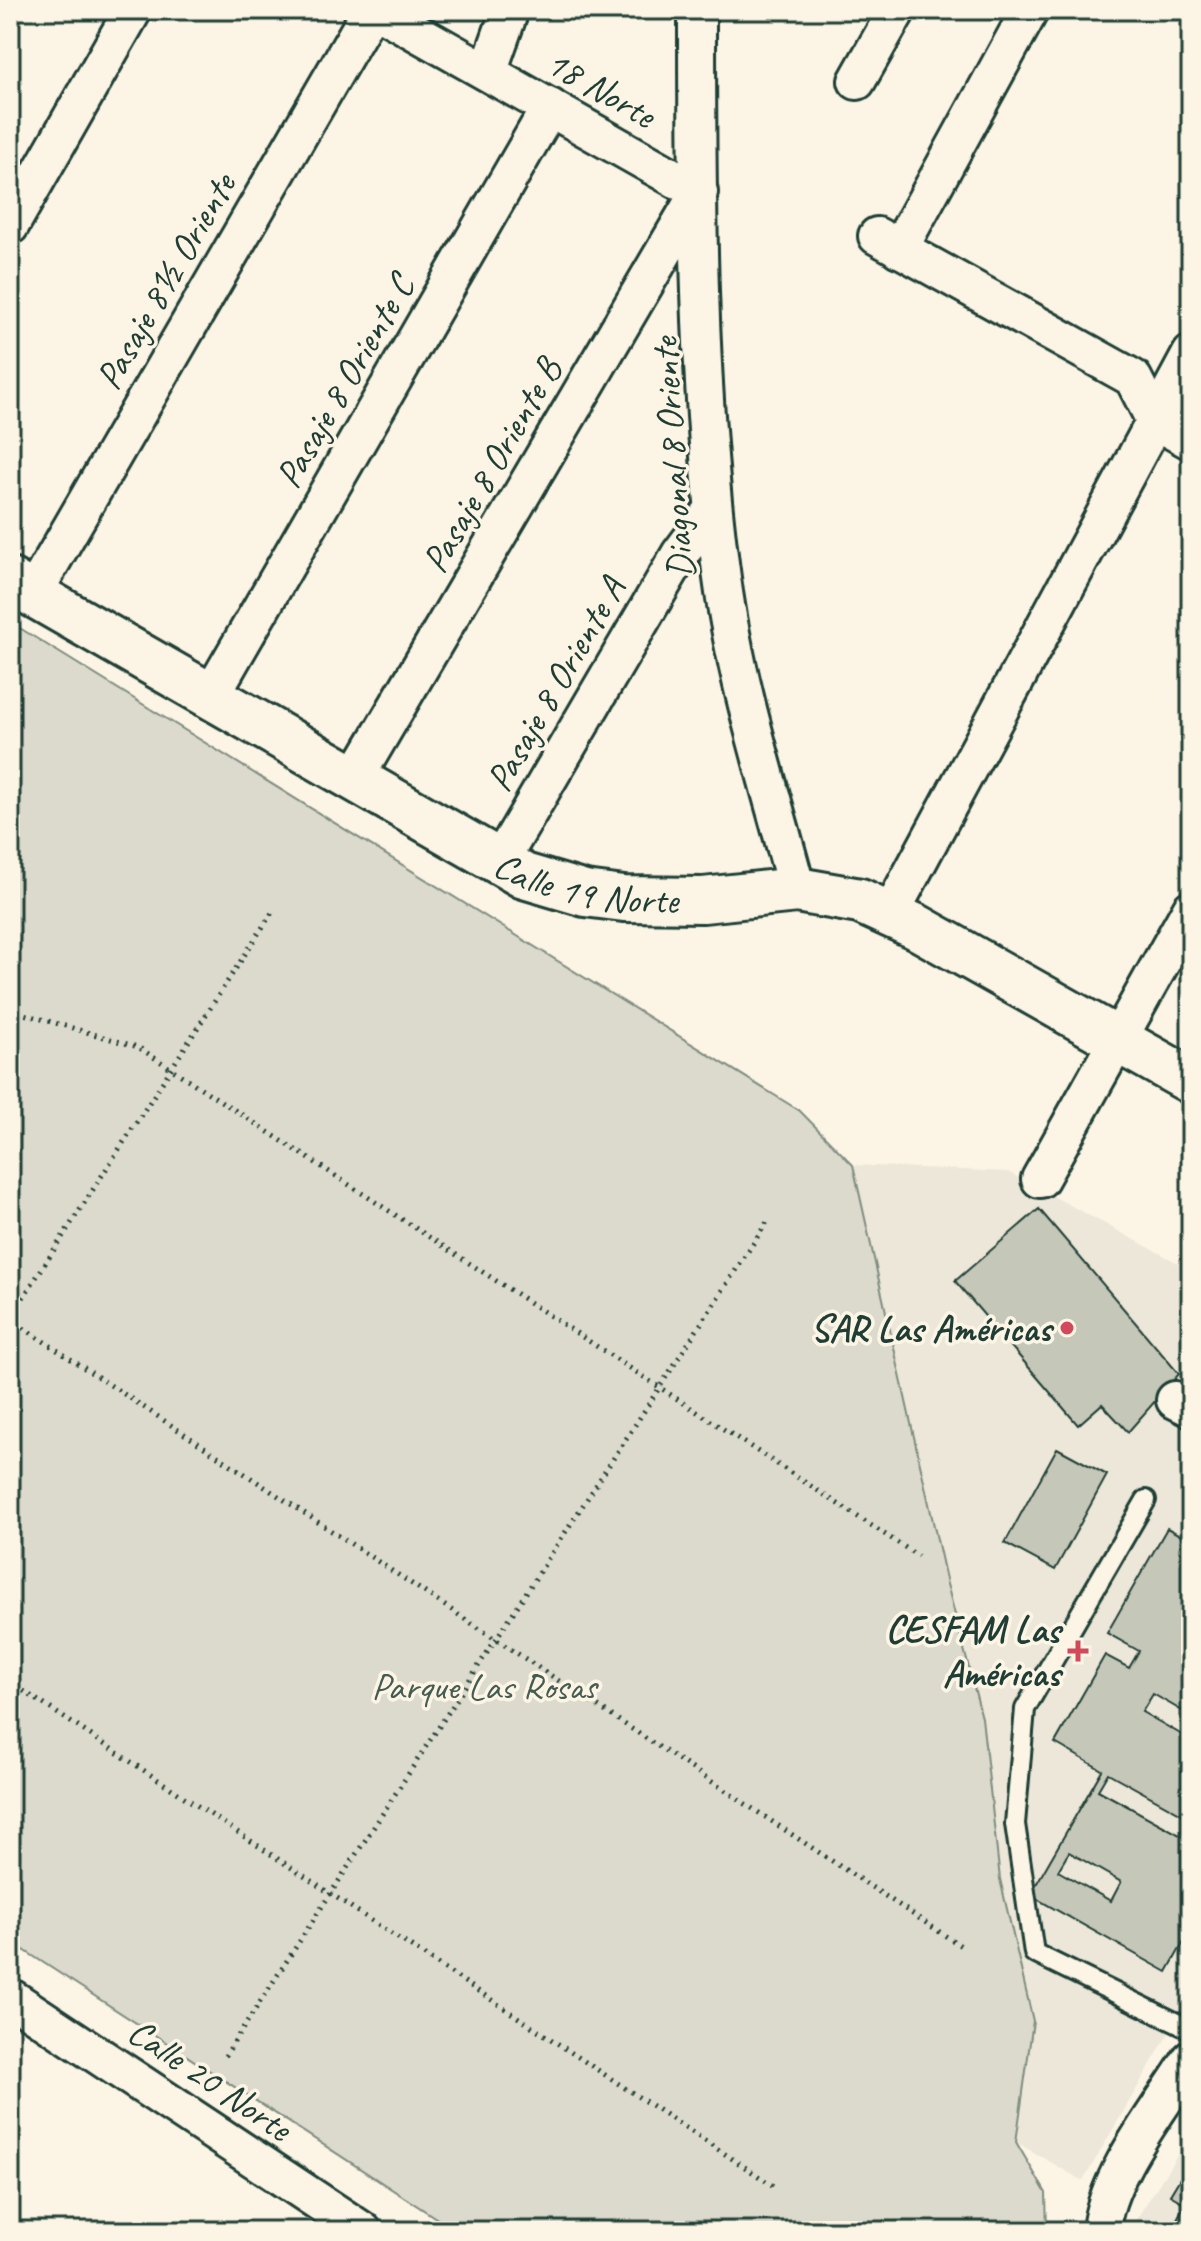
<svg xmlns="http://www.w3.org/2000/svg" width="1201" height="2241" viewBox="0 0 1201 2241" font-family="Caveat,sans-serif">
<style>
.built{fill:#ece7d8}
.green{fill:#dcdacc;stroke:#7e8c80;stroke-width:2}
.building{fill:#c5c7b9;stroke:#1f3d34;stroke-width:2;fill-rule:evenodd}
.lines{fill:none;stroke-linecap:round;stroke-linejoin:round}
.service-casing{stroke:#1f3d34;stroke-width:24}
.minor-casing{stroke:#1f3d34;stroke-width:42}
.tertiary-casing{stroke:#1f3d34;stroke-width:50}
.path{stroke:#1f3d34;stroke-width:5;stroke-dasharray:2 6;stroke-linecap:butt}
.service{stroke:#fcf5e5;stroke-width:18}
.minor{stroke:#fcf5e5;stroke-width:36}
.tertiary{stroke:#fcf5e5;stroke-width:44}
.poi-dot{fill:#d1495b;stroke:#fcf5e5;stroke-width:3}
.labels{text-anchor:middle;stroke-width:7;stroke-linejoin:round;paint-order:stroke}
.street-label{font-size:38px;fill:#1f3d34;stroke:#fcf5e5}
.poi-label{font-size:38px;font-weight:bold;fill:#1f3d34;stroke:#fcf5e5;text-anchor:end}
.park-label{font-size:38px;fill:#455c52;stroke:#fcf5e5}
</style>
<rect width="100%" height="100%" fill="#fcf5e5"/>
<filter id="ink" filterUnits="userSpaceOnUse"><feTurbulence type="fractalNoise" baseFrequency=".0125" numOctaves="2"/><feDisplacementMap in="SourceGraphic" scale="16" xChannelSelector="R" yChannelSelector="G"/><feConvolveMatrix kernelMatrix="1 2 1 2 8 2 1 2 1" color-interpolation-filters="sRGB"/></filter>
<g filter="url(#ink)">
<g class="built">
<polygon points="853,1165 1008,1172 1191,1270 1191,1361 1168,1404 1191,1417 1191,1995 1083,2181 1016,2142 1033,2021 1000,1879 982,1718 947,1584"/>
<polygon points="1191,2134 1191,2231 1130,2231 1130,2229"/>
</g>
<polygon class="green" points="10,622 800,1111 853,1165 947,1584 982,1718 1000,1879 1033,2021 1016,2142 1046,2193 1047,2231 456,2231 10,1941"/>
<g class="building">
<polygon points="1039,1209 1179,1374 1128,1432 1102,1404 1078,1425 955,1281"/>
<polygon points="1057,1448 1107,1475 1055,1570 1005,1543"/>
<path d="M 1167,1528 L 1191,1541 L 1191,1631 L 1184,1643 L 1191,1648 L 1191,1716 L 1153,1694 L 1142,1712 L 1191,1740 L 1191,1819 L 1108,1773 L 1098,1790 L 1191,1841 L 1191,1929 L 1167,1972 L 1030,1895 L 1102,1770 L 1055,1743 L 1105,1655 L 1129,1668 L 1139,1651 L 1107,1633 ZM 1069,1852 L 1121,1882 L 1111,1901 L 1058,1871 Z"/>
<polygon points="1191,2160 1191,2207 1170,2195"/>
<polygon points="1185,2204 1191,2207 1191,2231 1177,2231 1176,2221"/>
</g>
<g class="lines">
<defs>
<polyline id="service" points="1146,1500 1025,1709 1015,1824 1034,1953 1191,2030"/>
<g id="minor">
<path d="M 697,10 C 697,194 697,396 722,578 C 736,684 770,787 797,890"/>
<polyline points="488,72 510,10"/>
<polyline points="857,81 897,10"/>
<polyline points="10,226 133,10"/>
<polyline points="877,236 1133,378 1155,421 1191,441"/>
<polyline points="899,249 1030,10"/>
<polyline points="33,594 371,10"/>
<polyline points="210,697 550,107"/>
<polyline points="354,780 699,192 377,10"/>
<polyline points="499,863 680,554 713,510"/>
<polyline points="890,914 1191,354"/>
<polyline points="1040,1179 1191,909"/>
<polyline points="1175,1400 1191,1408"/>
<polyline points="10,1997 363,2231"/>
<path d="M 1101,2231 C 1106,2174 1161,2108 1191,2059"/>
</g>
<g id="tertiary">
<path id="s1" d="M 10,581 L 524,876 L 585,894 L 624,899 L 703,900 L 797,890 L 860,901 L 917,927 L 1191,1081"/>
</g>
</defs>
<use href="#service" class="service-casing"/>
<use href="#minor" class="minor-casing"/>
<use href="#tertiary" class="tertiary-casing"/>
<g class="path">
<polyline points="10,1010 138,1047 918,1556"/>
<polyline points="10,1318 273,911"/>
<polyline points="10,1319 961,1946"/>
<polyline points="10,1682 775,2187"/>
<polyline points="225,2056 767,1222"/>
</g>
<use href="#service" class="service"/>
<use href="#minor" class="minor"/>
<use href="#tertiary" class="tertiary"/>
</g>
</g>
<g class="poi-dot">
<circle cx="1067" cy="1328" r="8"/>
<path d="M1074 1639h8v8h8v8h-8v8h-8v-8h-8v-8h8z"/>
</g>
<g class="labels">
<g class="street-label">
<text transform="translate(601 88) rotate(30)" y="13">18 Norte</text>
<text transform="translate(165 281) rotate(-60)" y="13">Pasaje 8½ Oriente</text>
<text transform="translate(344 381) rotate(-60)" y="13">Pasaje 8 Oriente C</text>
<text transform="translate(672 458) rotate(-94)" y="13">Diagonal 8 Oriente</text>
<text transform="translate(491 465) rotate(-60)" y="13">Pasaje 8 Oriente B</text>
<text transform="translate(555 684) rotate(-60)" y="13">Pasaje 8 Oriente A</text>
<text dy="13" stroke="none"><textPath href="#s1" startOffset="656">Calle 19 Norte</textPath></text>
<text transform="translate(210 2079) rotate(34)" y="13">Calle 20 Norte</text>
</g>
<g class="poi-label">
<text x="1051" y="1341">SAR Las Américas</text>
<text x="1060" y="1642">CESFAM Las<tspan x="1060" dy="44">Américas</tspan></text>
</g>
<g class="park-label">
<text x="484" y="1699">Parque Las Rosas</text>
</g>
</g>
<rect width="1201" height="2241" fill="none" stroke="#fcf5e5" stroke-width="40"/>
<rect x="20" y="20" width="1161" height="2201" fill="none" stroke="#1f3d34" stroke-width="3" filter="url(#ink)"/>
</svg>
